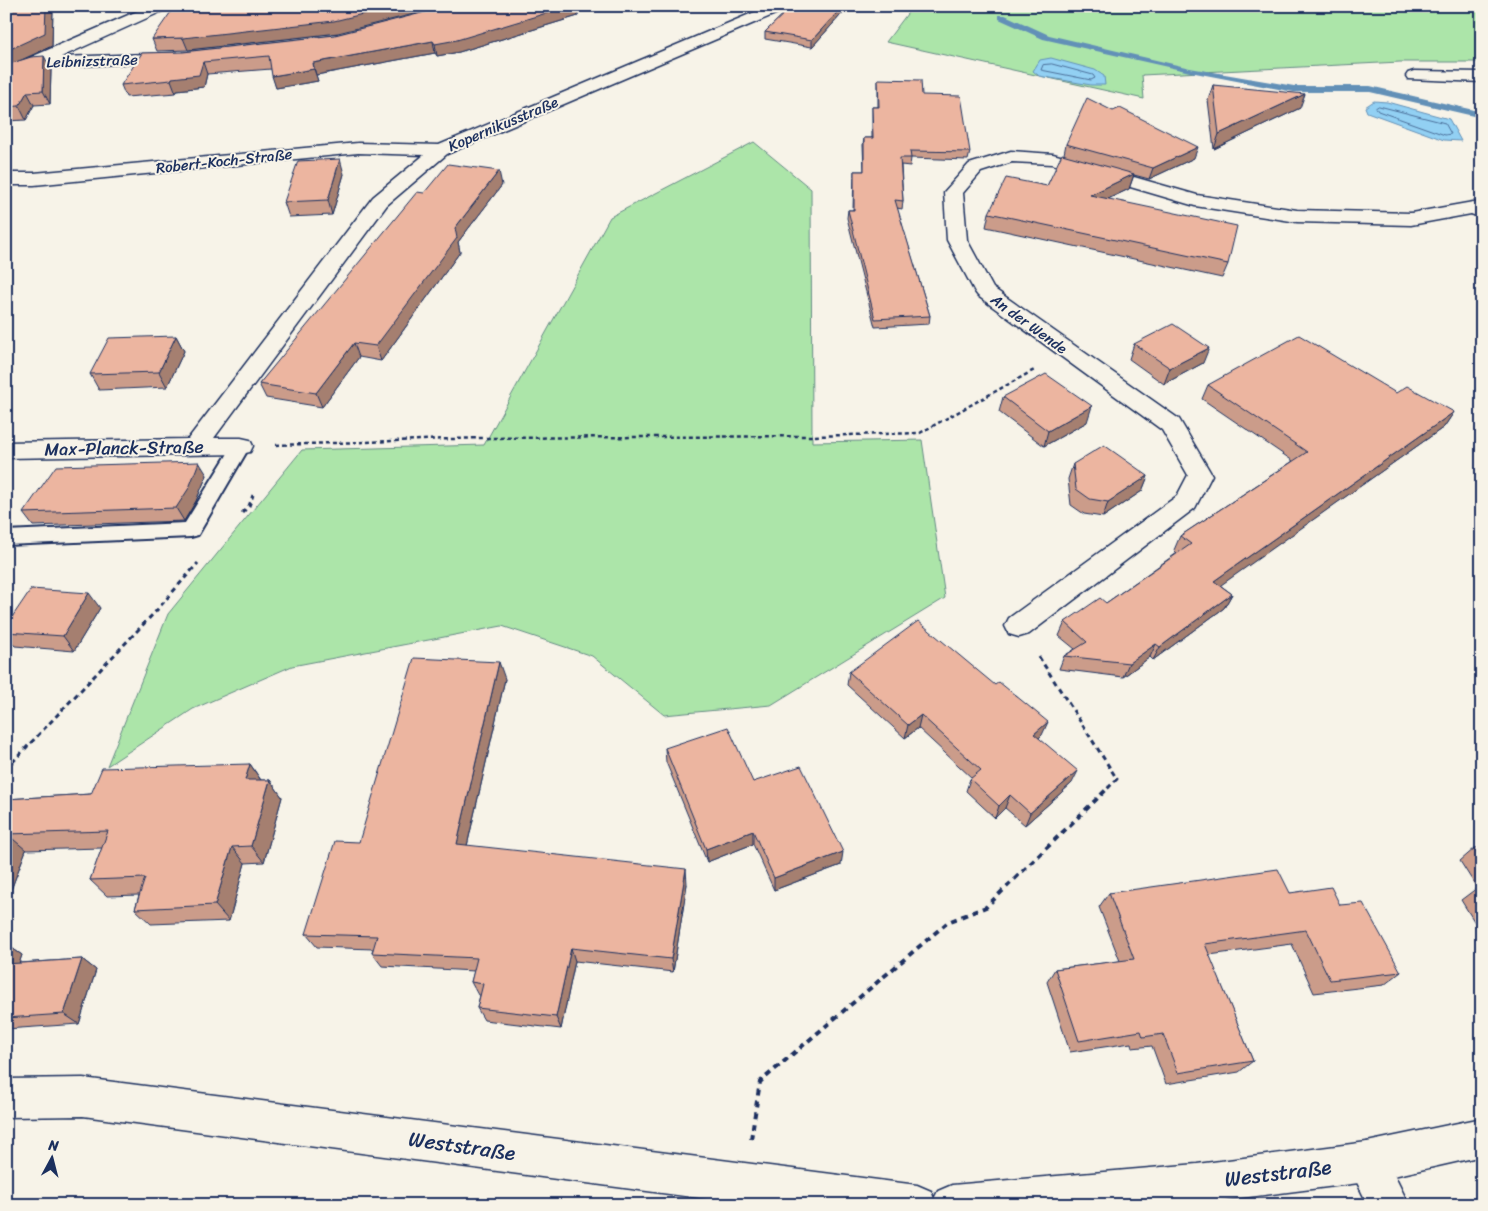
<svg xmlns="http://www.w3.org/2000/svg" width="1488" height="1211" viewBox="0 0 1488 1211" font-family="Sriracha,sans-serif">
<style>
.green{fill:#ace5a9;stroke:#648a84}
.water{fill:#92d0f3;stroke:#6290b7}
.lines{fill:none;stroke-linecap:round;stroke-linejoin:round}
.shore{stroke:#4b6f9a;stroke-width:1}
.stream{fill:#6290b7;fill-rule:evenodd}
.lane-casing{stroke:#1b2f5e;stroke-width:4}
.street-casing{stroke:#1b2f5e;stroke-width:3}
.secondary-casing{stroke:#1b2f5e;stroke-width:3}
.path-far2{stroke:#1b2f5e;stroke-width:2.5;stroke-dasharray:4 3;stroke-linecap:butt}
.path-far1{stroke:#1b2f5e;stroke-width:3;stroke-dasharray:5 4;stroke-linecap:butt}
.path{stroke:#1b2f5e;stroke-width:4;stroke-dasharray:6 5;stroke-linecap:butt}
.lane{fill:#f7f3e8;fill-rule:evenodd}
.street{fill:#f7f3e8;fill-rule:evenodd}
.secondary{fill:#f7f3e8;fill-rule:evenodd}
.wall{fill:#cb9c8a;stroke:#1b2f5e}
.shaded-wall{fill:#a57f70;stroke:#1b2f5e}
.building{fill:#ecb5a0;stroke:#1b2f5e}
.labels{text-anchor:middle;stroke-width:4;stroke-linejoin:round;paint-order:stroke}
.far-street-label{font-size:15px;fill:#1b2f5e;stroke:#f7f3e8}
.street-label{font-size:18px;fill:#1b2f5e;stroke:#f7f3e8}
.near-street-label{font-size:21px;fill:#1b2f5e;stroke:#f7f3e8}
</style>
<rect width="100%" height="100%" fill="#f7f3e8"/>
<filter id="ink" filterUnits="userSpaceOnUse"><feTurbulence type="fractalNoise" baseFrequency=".02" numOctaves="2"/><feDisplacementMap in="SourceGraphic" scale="10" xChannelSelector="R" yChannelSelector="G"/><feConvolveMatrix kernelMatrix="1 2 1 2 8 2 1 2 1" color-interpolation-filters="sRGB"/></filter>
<g filter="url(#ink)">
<g class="green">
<polygon points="913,6 1482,6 1482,62 1400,62 1142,75 1144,99 886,42"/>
<polygon points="754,142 811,189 812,442 922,440 945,598 771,705 664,715 592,656 502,626 292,666 193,709 107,766 168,614 302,450 484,445 610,217"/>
</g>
<g class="water">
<polygon points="1051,58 1095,70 1104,76 1105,85 1091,85 1039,76 1033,71 1040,60"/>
<polygon points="1374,101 1387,102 1449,119 1461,141 1444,140 1367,112 1365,107"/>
</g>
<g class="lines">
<g class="shore">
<polygon points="1052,64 1093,75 1095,78 1091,80 1041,70 1043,65"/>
<polygon points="1379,106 1445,123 1451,134 1445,135 1378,111 1376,108"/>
</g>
<polygon class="stream" points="999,15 1005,15 1049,35 1190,68 1294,86 1370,86 1482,112 1482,118 1370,92 1294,92 1190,72 1043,39 999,19"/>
<defs>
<polygon id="lane" points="241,440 247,442 250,446 198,535 191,537 6,545 6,531 185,523 235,442"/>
<g id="street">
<polygon points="149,6 169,6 167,9 61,57 176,53 182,55 184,58 182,61 37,68 6,79 6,68"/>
<polygon points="769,6 789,6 787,9 447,154 387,205 214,438 241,438 250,440 253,446 250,452 241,454 6,458 6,442 188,439 373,197 424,155 358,153 34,185 6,185 6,173 34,173 358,143 439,145"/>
<polygon points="1414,71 1482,72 1482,82 1408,79 1406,76 1408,73"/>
<polygon points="1011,151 1053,154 1197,195 1297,210 1411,213 1473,202 1482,205 1482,218 1471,214 1411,225 1297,222 1195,206 1052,164 1012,162 981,172 963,193 967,240 993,288 1179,419 1212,475 1195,508 1029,634 1019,637 1009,634 1005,626 1009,618 1177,496 1188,475 1162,430 978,296 975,292 947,240 944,192 969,164"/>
<polygon points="1367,1142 1381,1148 1409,1205 1368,1205 1347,1162 1353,1148"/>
</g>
<polygon id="secondary" points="83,1078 917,1185 931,1191 934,1199 938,1191 952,1185 1197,1164 1367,1142 1482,1118 1482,1156 1367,1182 1186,1205 752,1205 83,1116 6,1117 6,1079"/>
</defs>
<use href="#lane" class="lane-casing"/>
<use href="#street" class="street-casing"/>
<use href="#secondary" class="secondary-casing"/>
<polyline class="path-far2" points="276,445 481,438 813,436 920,433 1036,369"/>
<g class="path-far1">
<polyline points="242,513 249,506 253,495"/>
<polyline points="1039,657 1117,779 1107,789"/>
<polyline points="6,769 156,611 198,563"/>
</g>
<polyline class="path" points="751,1139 760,1082 948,922 986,907 1109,787"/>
<use href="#lane" class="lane"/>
<use href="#street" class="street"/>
<use href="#secondary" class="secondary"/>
</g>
<g class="wall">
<polygon points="6,6 53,8 52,46 21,60 51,69 50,104 34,105 26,120 6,121"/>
<polygon points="449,6 577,6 578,16 459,52 437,56 435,53 316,75 318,81 276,88 271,69 207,74 204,87 177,90 176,93 126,97 121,85 183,52 335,35"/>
<polygon points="792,6 849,6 812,47 765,39 765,32"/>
<polygon points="338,33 188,50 157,51 152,39"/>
<polygon points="878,79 922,95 970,152 968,160 911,158 910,166 901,165 903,201 902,209 897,208 930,316 929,324 875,327 847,218 848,210 853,210 854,171 864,171 863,145 864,138 872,138 872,107 878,107"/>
<polygon points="1213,85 1300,108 1214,149 1208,100"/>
<polygon points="1113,111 1194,158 1149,179 1134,175 1129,189 1108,199 1228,264 1222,278 986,227 989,213 1047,186 1064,154 1066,144"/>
<polygon points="344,174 332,215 289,217 284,202"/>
<polygon points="502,185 458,242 460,252 381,361 359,357 322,407 266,398 259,384 424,193"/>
<polygon points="176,336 184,351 167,387 99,390 90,374"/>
<polygon points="1134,344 1203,363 1164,384 1129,359"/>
<polygon points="1208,385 1396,393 1454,412 1444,427 1220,585 1232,594 1224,608 1153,660 1150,657 1123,677 1059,669 1064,656 1075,649 1059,636 1065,622 1106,603 1177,553 1174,550 1180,536 1293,461 1202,399"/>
<polygon points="1003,397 1087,422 1044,446 999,412"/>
<polygon points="1073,464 1148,476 1142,491 1103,517 1084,514 1071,505 1068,479"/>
<polygon points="207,475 196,501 184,521 33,526 23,513"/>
<polygon points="100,608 74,651 15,646 6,636 6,626"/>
<polygon points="849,672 1042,735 1039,738 1072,783 1025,825 1005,808 995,818 966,791 970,779 972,778 918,728 905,738 847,685"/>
<polygon points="505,679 467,846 687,884 673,972 575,961 561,1029 484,1020 477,1008 480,995 478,995 471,982 474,971 382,966 372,953 373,949 317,947 306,934 359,842"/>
<polygon points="665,748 753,782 841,865 774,890 753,844 707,862 666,762"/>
<polygon points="250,764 261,780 270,780 282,797 264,862 245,863 229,921 151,924 135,909 139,895 107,896 90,880 102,848 26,850 6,903 6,799 91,794"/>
<polygon points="1482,847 1482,934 1461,900 1477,888 1460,861 1475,848"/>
<polygon points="1109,893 1290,893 1340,905 1401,972 1384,985 1314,993 1292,944 1209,955 1253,1061 1239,1072 1166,1084 1152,1046 1132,1048 1131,1043 1070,1052 1047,982 1055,969 1120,961 1099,907"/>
<polygon points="6,944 22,955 19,963 82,959 96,970 79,1024 6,1029"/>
</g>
<g class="shaded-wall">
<polygon points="46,6 52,6 53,8 52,46 6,67 6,51"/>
<polygon points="396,6 446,6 338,33 188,50 183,38"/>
<polygon points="570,6 577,6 578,16 459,52 437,56 435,44"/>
<polygon points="843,6 849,6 812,47 812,40"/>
<polygon points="433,41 435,53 316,75 313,63"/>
<polygon points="44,56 51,69 50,104 43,91"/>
<polygon points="203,62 207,74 204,87 177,90 176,93 171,80 172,78"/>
<polygon points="314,69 318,81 276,88 272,76"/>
<polygon points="27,92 34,105 26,120 19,106"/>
<polygon points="1305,94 1300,108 1214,149 1219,134"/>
<polygon points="1198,147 1194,158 1149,179 1153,168"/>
<polygon points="340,159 344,174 332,215 328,200"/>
<polygon points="499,171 502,185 458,242 460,252 381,361 376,346 455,228"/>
<polygon points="1134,174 1129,189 1086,209 1090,195"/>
<polygon points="176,336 184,351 167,387 159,372"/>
<polygon points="354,343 359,357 322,407 316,393"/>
<polygon points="1209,348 1203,363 1164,384 1170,368"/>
<polygon points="1092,406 1087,422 1044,446 1048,431"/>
<polygon points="1454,412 1444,427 1207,595 1214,581"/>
<polygon points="199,462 207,475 196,501 184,521 176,508"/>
<polygon points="1148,476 1142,491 1103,517 1108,502"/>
<polygon points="89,593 100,608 74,651 63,636"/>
<polygon points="1232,594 1224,608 1153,660 1160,647"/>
<polygon points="1156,644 1150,657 1123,677 1129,663"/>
<polygon points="499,662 505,679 464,859 457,844"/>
<polygon points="921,715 918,728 905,738 908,725"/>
<polygon points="1048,722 1042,735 1029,747 1034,734"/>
<polygon points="250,764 262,782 245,780"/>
<polygon points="1078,771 1072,783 1025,825 1030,813"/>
<polygon points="270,780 282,797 264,862 251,846"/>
<polygon points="1010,795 1005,808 995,818 999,806"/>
<polygon points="753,831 753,844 707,862 706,849"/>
<polygon points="7,834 26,850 6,903 6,836"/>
<polygon points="232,847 245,863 229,921 215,905"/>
<polygon points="843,852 841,865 774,890 774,878"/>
<polygon points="686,869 687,884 673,972 671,959"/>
<polygon points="6,944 22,955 15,976 6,970"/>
<polygon points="571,948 575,961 561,1029 556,1017"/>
<polygon points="82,959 96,970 79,1024 64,1014"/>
</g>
<g class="building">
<polygon points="6,6 46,6 45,33 6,51"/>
<polygon points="175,6 396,6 334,21 183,38 152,39"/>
<polygon points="449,6 570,6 457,40 435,44 433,41 313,63 314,69 272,76 269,56 203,62 199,75 172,78 171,80 121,85 142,53 183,52 335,35"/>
<polygon points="792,6 843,6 812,40 765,32"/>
<polygon points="44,56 43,91 27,92 19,106 6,107 6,65 31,57"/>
<polygon points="878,79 921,80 922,95 961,96 970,152 910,151 911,158 900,158 903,201 895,200 930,316 875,319 848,210 854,210 854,171 864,171 864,138 873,138 872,107 879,107"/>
<polygon points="1213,85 1305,94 1219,134"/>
<polygon points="1087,98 1113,111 1120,108 1198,147 1153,168 1066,144"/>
<polygon points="1062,154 1134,174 1090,195 1237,226 1228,264 989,213 1006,178 1047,186"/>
<polygon points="340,159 328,200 284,202 298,161"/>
<polygon points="448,164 499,171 455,228 457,238 376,346 354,343 316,393 259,384 417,192 424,193"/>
<polygon points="1173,324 1209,348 1170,368 1134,344"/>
<polygon points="1299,335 1396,393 1407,386 1454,412 1214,581 1232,594 1160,647 1156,644 1129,663 1064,656 1087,642 1065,622 1100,598 1106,603 1191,544 1180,536 1307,452 1208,385"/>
<polygon points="176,336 159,372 90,374 109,338"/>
<polygon points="1046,374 1092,406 1048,431 1003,397"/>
<polygon points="1104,445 1148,476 1108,502 1090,499 1076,489 1073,464"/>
<polygon points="199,462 189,488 176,508 23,513 56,466"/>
<polygon points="31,589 89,593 63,636 6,632 6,626"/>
<polygon points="918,621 995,685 999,682 1048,722 1034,734 1078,771 1030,813 1010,795 999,806 970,779 981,770 921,715 908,725 849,672"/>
<polygon points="414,658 499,662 457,844 686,869 671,959 571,948 556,1017 477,1008 483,984 471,982 477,958 372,953 377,936 306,934 335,841 359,842"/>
<polygon points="728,727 753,782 801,766 843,852 774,878 753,831 706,849 665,748"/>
<polygon points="250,764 245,780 270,780 251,846 232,847 215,905 135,909 145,878 90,880 108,831 7,834 6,836 6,799 91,794 102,768"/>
<polygon points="1482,847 1482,860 1475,848"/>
<polygon points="1278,869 1290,893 1331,887 1340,905 1363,903 1401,972 1330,980 1306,930 1205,944 1253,1061 1178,1073 1163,1034 1143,1037 1141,1031 1079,1041 1055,969 1134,959 1109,893"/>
<polygon points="1482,887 1482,897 1476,888"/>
<polygon points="82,959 64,1014 6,1018 6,964"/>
</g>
</g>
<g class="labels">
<g class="far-street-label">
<text transform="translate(92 61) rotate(-2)" y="5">Leibnizstraße</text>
<text transform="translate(503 124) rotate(-23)" y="5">Kopernikusstraße</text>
<text transform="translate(224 161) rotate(-6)" y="5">Robert-Koch-Straße</text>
<text transform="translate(1029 324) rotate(36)" y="5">An der Wende</text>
</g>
<g class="street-label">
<text transform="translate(124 448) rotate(-1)" y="6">Max-Planck-Straße</text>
</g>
<g class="near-street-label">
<text transform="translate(462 1146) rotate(8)" y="7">Weststraße</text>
<text transform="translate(1278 1173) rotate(-7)" y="7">Weststraße</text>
</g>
</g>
<rect width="1488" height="1211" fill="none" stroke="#f7f3e8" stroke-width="25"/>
<rect x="12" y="12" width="1463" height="1186" fill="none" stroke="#1b2f5e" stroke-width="2" filter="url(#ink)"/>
<g transform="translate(52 1158) rotate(7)" stroke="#f7f3e8" stroke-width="4" paint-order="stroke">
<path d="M0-4L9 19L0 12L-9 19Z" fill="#1b2f5e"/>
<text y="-8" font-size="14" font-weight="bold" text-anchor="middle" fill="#1b2f5e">N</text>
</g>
</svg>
